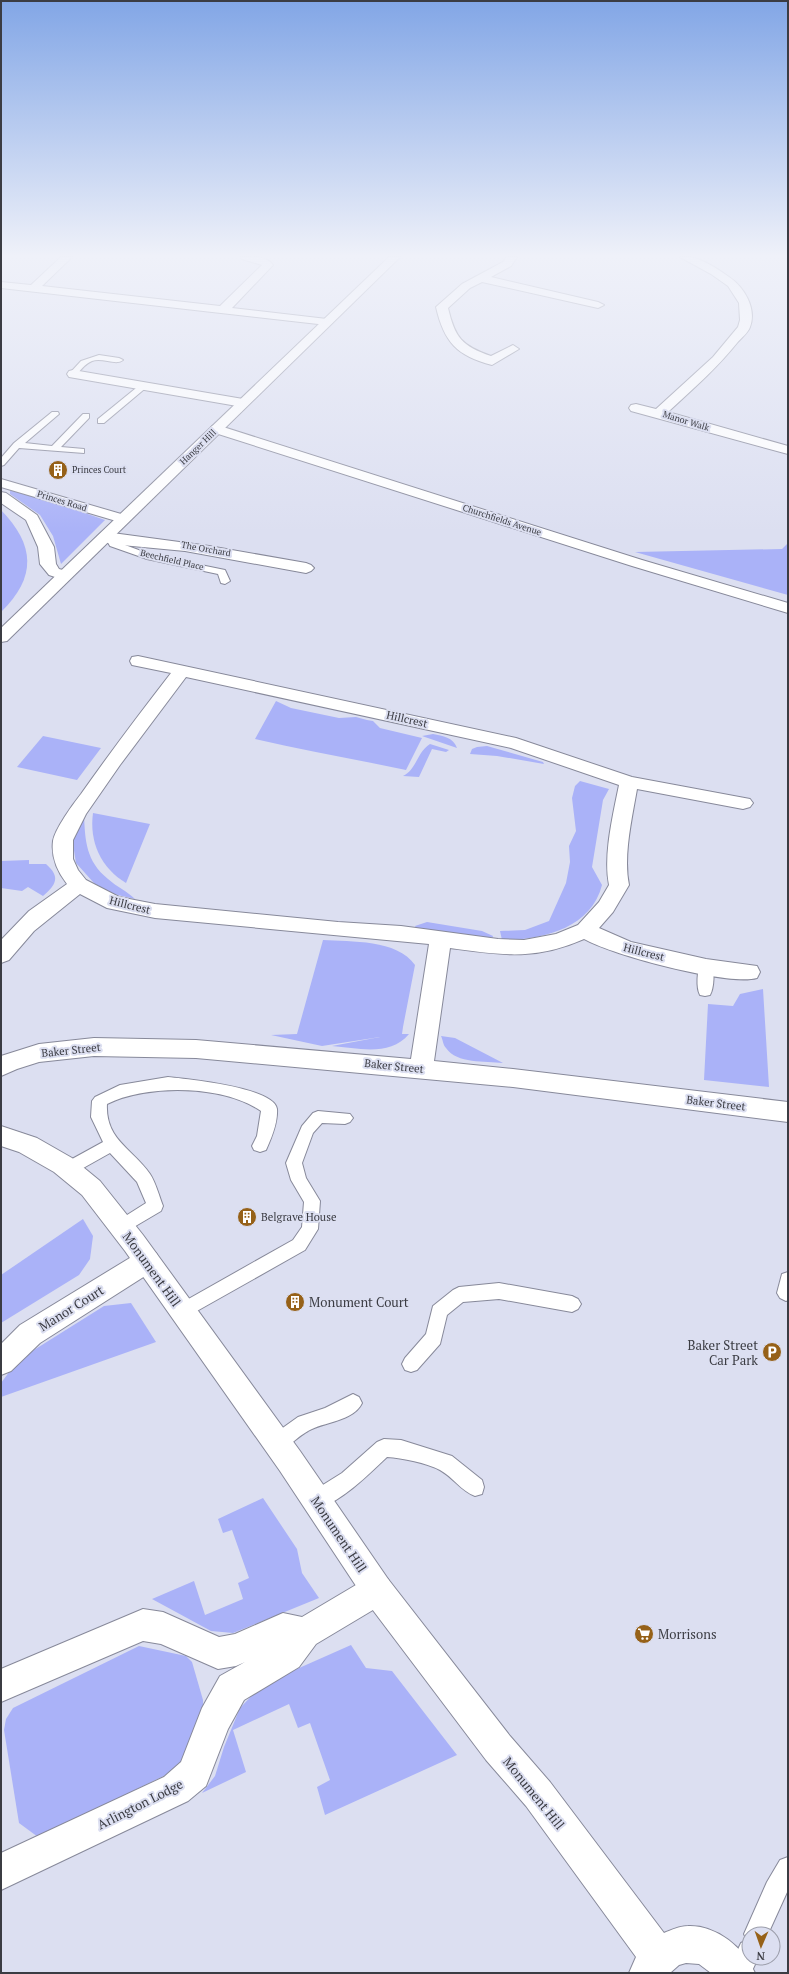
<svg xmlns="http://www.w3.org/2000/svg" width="789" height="1974" viewBox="0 0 789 1974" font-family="'PT Serif',serif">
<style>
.green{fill:#aab2f8}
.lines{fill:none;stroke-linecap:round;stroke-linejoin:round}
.service-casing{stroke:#87899a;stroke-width:2}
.minor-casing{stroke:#87899a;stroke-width:2}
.secondary-casing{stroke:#87899a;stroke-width:2}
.primary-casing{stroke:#87899a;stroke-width:2}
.service{fill:#fff;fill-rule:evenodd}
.minor{fill:#fff;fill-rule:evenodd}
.secondary{fill:#fff;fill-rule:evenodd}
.primary{fill:#fff;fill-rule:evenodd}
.labels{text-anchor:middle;stroke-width:4;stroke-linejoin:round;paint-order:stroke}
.far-street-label{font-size:9px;fill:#3b3c43;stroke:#dcdff1}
.far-poi-label{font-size:9px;fill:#3b3c43;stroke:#dcdff1;text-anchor:start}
.street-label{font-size:11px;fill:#3b3c43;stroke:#dcdff1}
.poi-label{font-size:11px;fill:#3b3c43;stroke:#dcdff1;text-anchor:start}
.near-street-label{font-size:13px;fill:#3b3c43;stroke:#dcdff1}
.near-poi-label{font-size:13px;fill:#3b3c43;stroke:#dcdff1;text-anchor:start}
</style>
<rect width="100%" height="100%" fill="#dcdff1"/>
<g class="green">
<polygon points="14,490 19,490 105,520 61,564 53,536 40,515 10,494 10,491"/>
<path d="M 1,510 C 35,545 37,577 1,612 Z"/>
<polygon points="788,543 788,595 635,552 782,549"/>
<path d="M 276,701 L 291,708 L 339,718 L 356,717 L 367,720 L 373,721 L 380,728 L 422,738 L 406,770 C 355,759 305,751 255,739 Z"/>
<path d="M 433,734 C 443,736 453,737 457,748 L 422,736 Z"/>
<polygon points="43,736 101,748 77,780 17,767"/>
<path d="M 430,744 L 449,750 L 446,752 L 432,749 L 419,777 L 403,776 C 417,769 417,752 430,744 Z"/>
<polygon points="487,746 543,762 544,764 497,756 470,754 472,749 477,747"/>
<path d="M 580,781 L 609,789 L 603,800 L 592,867 L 602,885 C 591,929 541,940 502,940 L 500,931 L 525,930 L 549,921 L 566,883 L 570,862 L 569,846 L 576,831 L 572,798 L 575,786 Z"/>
<path d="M 93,813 L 150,824 L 126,883 C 101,868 89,842 93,813 Z"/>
<path d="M 84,814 C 85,841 86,861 108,879 C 117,887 127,891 135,899 L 109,893 L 94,883 L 76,863 L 72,838 Z"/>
<path d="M 29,860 L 29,864 L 46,864 C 61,877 56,885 43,896 L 28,887 L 22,891 L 1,888 L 1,861 Z"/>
<polygon points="427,922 482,931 493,936 492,939 417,930 415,926"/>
<path d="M 323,940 C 351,942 397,939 415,965 L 403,1027 L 402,1034 L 409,1034 C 390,1057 358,1048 332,1046 L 380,1037 L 322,1046 L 271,1035 L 297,1034 Z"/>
<polygon points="763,989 769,1087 704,1080 708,1004 733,1006 740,994"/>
<path d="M 441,1036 L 455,1038 L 503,1063 C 485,1061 457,1064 446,1048 C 443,1045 443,1040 441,1036 Z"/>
<polygon points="83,1219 93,1236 90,1259 79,1275 1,1323 1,1275"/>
<polygon points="131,1303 156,1342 1,1397 1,1383 18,1360 104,1306"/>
<polygon points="263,1498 297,1549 302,1573 319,1598 233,1633 211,1631 152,1599 194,1581 205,1615 243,1599 238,1583 249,1578 232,1530 223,1533 218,1519"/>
<polygon points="351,1645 366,1668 392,1671 457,1755 325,1815 317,1787 330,1780 310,1723 298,1728 289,1704 233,1730 246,1772 202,1793 215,1776 224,1747 240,1708 263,1684"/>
<polygon points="139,1646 186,1656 192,1662 203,1700 203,1709 185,1758 176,1770 38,1837 19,1823 4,1730 6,1719 13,1708"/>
</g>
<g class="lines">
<defs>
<g id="service">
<path d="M 99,355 L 119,358 L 123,360 C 116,366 102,357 92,361 C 85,364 80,370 76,376 L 69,374 L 81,361 Z"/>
<polygon points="141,384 148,386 104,423 98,423 98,419"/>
<polygon points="52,412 58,412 59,414 25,443 52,446 83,414 89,414 89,418 61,447 84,449 84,453 19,448 4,465 1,466 1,458 14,443"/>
<polygon points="111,536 114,537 117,542 152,555 225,570 230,581 225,584 221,583 218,574 147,559 110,546 106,539"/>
<path d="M 706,962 L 711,963 C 715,970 714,988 710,995 L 705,996 L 700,995 C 696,988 697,970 701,963 Z"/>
<path d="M 168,1077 C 186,1079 274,1087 277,1109 C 278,1123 271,1139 266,1150 L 260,1152 L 254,1150 L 252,1146 L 257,1136 L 261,1111 C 223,1085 148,1084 107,1104 C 105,1140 133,1149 150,1174 C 156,1183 159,1196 163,1206 L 161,1211 L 122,1234 L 116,1232 L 114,1227 L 116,1222 L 146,1203 L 137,1182 L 110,1153 L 69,1176 L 63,1174 L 61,1169 L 63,1164 L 103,1142 L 91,1117 L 92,1101 L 95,1097 L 120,1085 Z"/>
<polygon points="318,1111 350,1114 353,1118 350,1122 345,1124 322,1123 313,1133 302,1163 306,1178 320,1201 318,1229 305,1250 188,1316 182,1319 176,1316 173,1311 176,1306 293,1240 302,1227 304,1202 291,1180 286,1163 302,1126 313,1113"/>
<polygon points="788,1272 788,1300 786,1301 780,1298 777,1293 782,1274"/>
<polygon points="499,1283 572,1296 578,1299 581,1304 578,1309 572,1312 499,1299 463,1302 447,1315 440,1344 417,1370 411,1372 405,1370 402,1364 405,1358 426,1334 433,1306 453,1290 459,1287"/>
<path d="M 353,1394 L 359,1397 L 362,1403 C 354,1421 323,1422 308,1431 C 297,1437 289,1447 277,1452 L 270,1449 L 268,1443 L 270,1437 L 298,1417 L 325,1408 Z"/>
<path d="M 384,1439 L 401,1440 L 452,1456 L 482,1480 L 484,1487 L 482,1494 L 475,1496 C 461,1491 453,1477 440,1470 C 427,1463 402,1458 387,1457 C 366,1477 345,1498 317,1510 L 310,1507 L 307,1500 L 310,1493 L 342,1473 L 377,1442 Z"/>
<polygon points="788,1857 788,1890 768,1934 749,1934 749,1958 758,1958 751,1973 727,1973 741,1943 747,1940 744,1934 767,1882 780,1860"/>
</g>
<g id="minor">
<path d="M 61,257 L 72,257 L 42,286 L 220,306 L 262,265 L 242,259 L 241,257 C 252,257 266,255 273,265 L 232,308 L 327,319 L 333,322 L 327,325 L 1,288 L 1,282 L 31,285 Z"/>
<path d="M 507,257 L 517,257 L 511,266 L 491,277 L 598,302 L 604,305 L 598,308 L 482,282 L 470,288 L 448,308 C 455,338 462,346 491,356 L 513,345 L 519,349 L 492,365 C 457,356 444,342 436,307 L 462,284 L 503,262 Z"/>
<path d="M 680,257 C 697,255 715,267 729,277 C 744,287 757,308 750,327 C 748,333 741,338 737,343 C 716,369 692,390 668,412 L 788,446 L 788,454 L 631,411 L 629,408 L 631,405 L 636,404 L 656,409 L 713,357 L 738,327 L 740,320 L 739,303 L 728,286 L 711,274 Z"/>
<polygon points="73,370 243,399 249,403 243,407 69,377 67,374 69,371"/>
<polygon points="217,425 642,560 788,603 788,613 632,566 212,432 210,429 212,426"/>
<polygon points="1,479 128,516 130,519 128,522 123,523 1,487"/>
<polygon points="1,492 6,493 37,515 54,547 56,564 59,569 70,572 72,575 70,578 64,580 49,575 40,564 38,547 26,520 1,503"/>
<polygon points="105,532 209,546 306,563 311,565 314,568 311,571 306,573 185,551 111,544 100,540 97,537 100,534"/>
<path d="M 138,656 L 516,738 L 632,777 L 750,799 L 753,803 L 750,807 L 743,809 L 637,789 C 632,818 623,856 629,885 L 613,912 L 599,928 L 631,942 L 706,959 L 757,966 L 760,972 L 757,978 C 728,986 612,955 584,939 C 534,961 502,955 450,948 L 434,1061 L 513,1069 L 788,1102 L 788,1122 L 513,1087 L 196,1058 L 94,1056 L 39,1062 L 17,1069 L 1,1076 L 1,1056 L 39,1044 L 94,1038 L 196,1040 L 411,1059 L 429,944 L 155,918 L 107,908 L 80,894 L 34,931 L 9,960 L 1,963 L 2,939 L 29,911 L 67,884 C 57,871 51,857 53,841 C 55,829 73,804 81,794 C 110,753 140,713 171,673 L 132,665 L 130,661 L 132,657 ZM 186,677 L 511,748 L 619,785 C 613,815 603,855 609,885 L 599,902 L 578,925 L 556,934 L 524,940 L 498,939 L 401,926 L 338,922 L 155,904 L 119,897 L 86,880 L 78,870 L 73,859 L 73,840 L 86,814 L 120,765 Z"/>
<polygon points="147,1250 156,1253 160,1261 156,1269 40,1343 11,1371 1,1375 1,1344 20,1325 138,1253"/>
<polygon points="377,1574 388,1579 393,1590 388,1601 316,1644 299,1667 244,1700 228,1729 206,1786 188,1801 1,1890 1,1853 164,1777 181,1762 202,1708 220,1676 245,1662 236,1666 218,1669 161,1644 143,1641 1,1702 1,1669 143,1609 163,1612 219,1637 235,1634 283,1613 302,1617 366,1579"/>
</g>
<polygon id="secondary" points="389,257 400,257 7,641 1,642 1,628"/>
<path id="primary" d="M 1,1126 L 37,1138 L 72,1158 L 100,1181 L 143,1235 L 300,1451 L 388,1579 L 510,1736 L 550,1782 L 664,1933 C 671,1930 679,1926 688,1926 C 717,1925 744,1948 755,1973 L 711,1973 L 699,1964 L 686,1963 L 679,1965 L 670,1973 L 629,1973 L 636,1957 L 526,1806 L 486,1760 L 366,1601 L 280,1471 L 125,1251 L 82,1195 L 54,1172 L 19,1152 L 1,1146 Z"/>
</defs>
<use href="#service" class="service-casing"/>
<use href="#minor" class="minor-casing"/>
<use href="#secondary" class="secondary-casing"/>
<use href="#primary" class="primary-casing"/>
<use href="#service" class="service"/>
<use href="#minor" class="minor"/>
<use href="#secondary" class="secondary"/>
<use href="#primary" class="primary"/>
</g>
<linearGradient id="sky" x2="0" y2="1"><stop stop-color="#82a6e6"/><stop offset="0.48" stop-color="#eff1f9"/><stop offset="1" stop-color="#eff1f9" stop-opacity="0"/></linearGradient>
<rect width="789" height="533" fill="url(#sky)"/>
<defs>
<symbol id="building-disc" viewBox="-11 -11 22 22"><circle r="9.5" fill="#966118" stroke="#dcdff1"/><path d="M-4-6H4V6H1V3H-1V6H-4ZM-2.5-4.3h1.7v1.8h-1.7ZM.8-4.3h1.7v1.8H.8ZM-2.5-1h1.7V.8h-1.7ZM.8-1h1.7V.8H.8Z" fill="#fff"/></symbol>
<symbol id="parking-disc" viewBox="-11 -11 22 22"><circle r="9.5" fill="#966118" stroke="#dcdff1"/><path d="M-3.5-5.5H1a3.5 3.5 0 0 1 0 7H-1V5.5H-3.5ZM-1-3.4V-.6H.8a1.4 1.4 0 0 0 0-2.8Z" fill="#fff"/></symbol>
<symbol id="supermarket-disc" viewBox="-11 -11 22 22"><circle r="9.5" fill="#966118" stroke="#dcdff1"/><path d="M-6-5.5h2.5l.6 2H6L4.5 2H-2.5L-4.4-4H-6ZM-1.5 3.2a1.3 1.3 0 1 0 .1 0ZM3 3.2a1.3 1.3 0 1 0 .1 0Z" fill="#fff"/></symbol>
</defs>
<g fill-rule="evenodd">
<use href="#building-disc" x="47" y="459" width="22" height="22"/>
<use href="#building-disc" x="236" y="1206" width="22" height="22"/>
<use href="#building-disc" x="284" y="1291" width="22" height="22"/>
<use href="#parking-disc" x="761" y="1341" width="22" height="22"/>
<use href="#supermarket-disc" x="633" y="1623" width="22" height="22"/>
</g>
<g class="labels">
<g class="far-street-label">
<text transform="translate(686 421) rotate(17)" y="3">Manor Walk</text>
<text transform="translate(198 447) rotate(-44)" y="3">Hanger Hill</text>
<text transform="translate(62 501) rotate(17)" y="3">Princes Road</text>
<text transform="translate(502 520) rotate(18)" y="3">Churchfields Avenue</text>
<text transform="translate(206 549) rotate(10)" y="3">The Orchard</text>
<text transform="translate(172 560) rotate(13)" y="3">Beechfield Place</text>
</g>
<g class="far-poi-label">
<text x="72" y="473">Princes Court</text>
</g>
<g class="street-label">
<text transform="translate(407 719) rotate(13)" y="4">Hillcrest</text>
<text transform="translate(130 905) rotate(14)" y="4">Hillcrest</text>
<text transform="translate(644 952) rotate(14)" y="4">Hillcrest</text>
<text transform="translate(71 1050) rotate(-6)" y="4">Baker Street</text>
<text transform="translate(394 1066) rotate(6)" y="4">Baker Street</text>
<text transform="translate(716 1103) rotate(7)" y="4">Baker Street</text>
</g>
<g class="poi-label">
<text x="261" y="1221">Belgrave House</text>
</g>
<g class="near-street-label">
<text transform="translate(152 1269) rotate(54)" y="5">Monument Hill</text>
<text transform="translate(71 1308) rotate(-32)" y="5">Manor Court</text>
<text transform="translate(339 1534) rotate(56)" y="5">Monument Hill</text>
<text transform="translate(534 1793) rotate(51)" y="5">Monument Hill</text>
<text transform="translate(140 1804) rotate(-27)" y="5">Arlington Lodge</text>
</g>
<g class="near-poi-label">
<text x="309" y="1307">Monument Court</text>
<text x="758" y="1350" text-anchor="end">Baker Street<tspan x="758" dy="15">Car Park</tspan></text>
<text x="658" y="1639">Morrisons</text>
</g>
</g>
<rect width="789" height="1974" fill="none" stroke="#3b3c43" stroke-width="4"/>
<g transform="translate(761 1946) rotate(182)"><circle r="19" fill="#dcdff1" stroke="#9c9eab"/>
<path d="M0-3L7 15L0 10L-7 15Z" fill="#966118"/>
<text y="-6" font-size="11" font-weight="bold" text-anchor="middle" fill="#3b3c43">N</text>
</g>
</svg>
